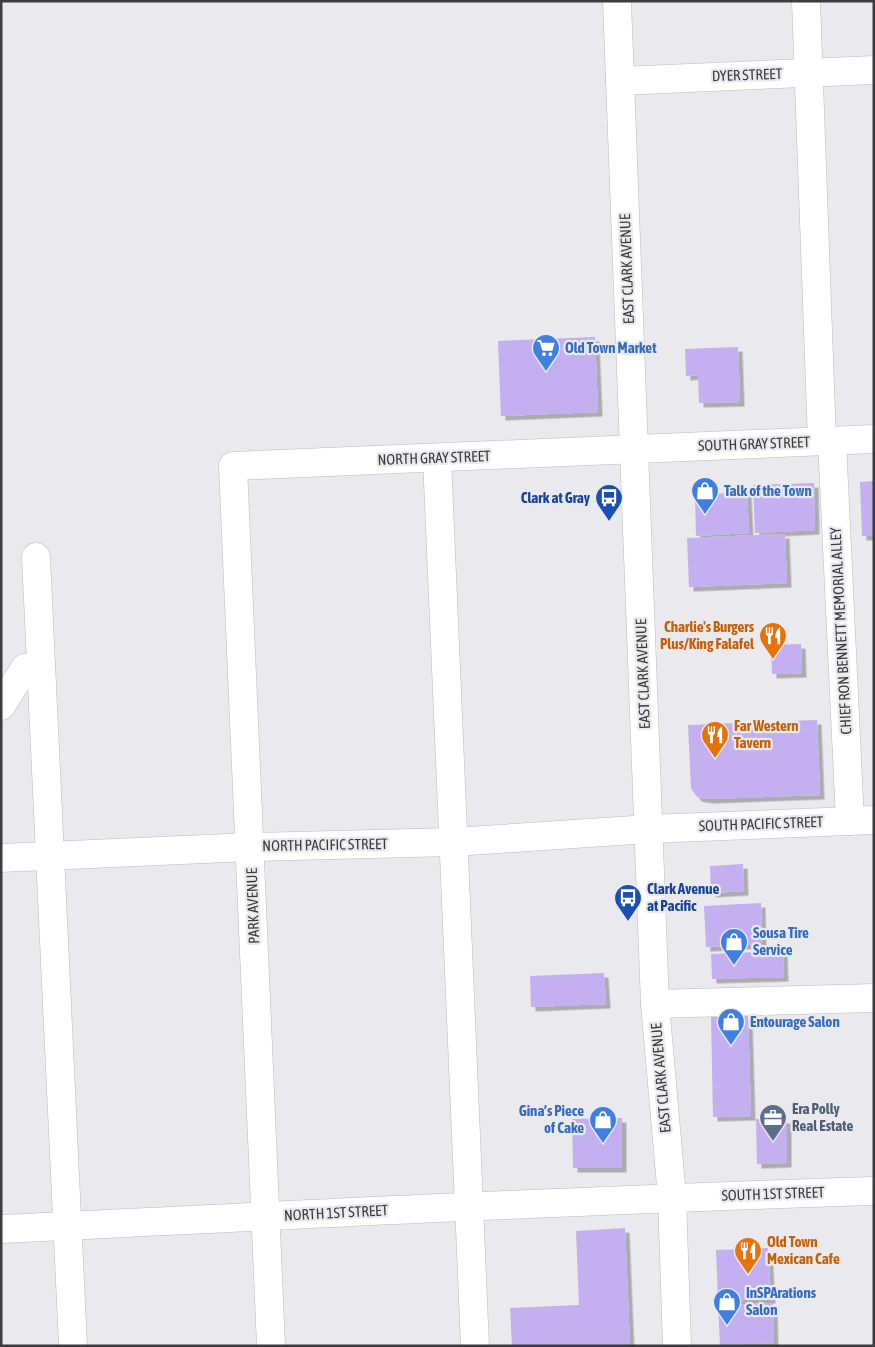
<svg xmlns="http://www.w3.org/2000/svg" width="875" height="1347" viewBox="0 0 875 1347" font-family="'Asap Condensed',sans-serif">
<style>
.building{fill:#c4aff0;filter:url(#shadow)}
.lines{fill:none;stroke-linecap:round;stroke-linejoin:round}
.minor-casing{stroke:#bbbabd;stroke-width:29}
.major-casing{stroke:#bbbabd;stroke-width:29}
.minor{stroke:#fff;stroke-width:28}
.major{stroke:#fff;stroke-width:28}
.labels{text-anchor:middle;stroke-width:4.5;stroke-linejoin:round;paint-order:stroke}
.street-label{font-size:15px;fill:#3c3b3d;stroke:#eae9ed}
.shop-label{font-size:15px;font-weight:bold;fill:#366cbe;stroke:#eae9ed;text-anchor:start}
.transit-label{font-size:15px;font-weight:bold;fill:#164399;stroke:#eae9ed;text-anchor:end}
.food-label{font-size:15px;font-weight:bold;fill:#c56008;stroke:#eae9ed;text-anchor:start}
.service-label{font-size:15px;font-weight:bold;fill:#4e5e75;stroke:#eae9ed;text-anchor:start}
</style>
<defs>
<filter id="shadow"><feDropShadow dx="4.5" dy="4.5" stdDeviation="0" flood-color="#0004"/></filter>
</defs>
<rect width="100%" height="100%" fill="#eae9ed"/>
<g class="building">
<polygon points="595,337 598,412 501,416 498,341"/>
<polygon points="738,347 740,402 699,403 698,375 686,376 685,349"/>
<polygon points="874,481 874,536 862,536 860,482"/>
<polygon points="814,483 815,530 755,533 753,485"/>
<polygon points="747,492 749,533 696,536 695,495"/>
<polygon points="785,534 787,583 689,587 687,538"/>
<polygon points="801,644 802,673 772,674 771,645"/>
<polygon points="817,720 820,795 708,799 697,797 691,788 688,725"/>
<polygon points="743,864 744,891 711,893 710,866"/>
<polygon points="761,903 762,944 706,947 704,906"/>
<polygon points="783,951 784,977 712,979 711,954"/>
<polygon points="604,973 606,1004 531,1007 530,976"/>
<polygon points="748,1016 751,1116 713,1117 711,1017"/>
<polygon points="622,1118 622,1168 573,1168 572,1119"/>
<polygon points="756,1119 787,1119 787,1163 757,1164"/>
<polygon points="625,1228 630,1346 512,1346 510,1308 579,1305 576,1231"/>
<polygon points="768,1248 771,1299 718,1301 716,1250"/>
<polygon points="773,1303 774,1343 720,1345 718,1305"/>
</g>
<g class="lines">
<defs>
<g id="minor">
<polyline points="806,1 822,441"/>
<polyline points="620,81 874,70"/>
<polyline points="832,441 850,821"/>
<polyline points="437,458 475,1346"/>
<polyline points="36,557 73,1346"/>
<polyline points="1,706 25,668 41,667"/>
<polyline points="1,858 250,847 453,842 649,829 874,820"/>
<polyline points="655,1004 874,998"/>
<path d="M 1,1229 C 292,1215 583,1200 874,1191"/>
<polyline points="271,1346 233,466 874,439"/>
</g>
<polyline id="major" points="617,1 655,1004 672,1197 677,1346"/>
</defs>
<use href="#minor" class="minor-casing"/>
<use href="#major" class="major-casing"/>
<use href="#minor" class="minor"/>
<use href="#major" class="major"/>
</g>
<defs>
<symbol id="supermarket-pin" viewBox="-11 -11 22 30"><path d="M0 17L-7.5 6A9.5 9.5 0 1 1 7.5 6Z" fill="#3f7fe0" stroke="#eae9ed"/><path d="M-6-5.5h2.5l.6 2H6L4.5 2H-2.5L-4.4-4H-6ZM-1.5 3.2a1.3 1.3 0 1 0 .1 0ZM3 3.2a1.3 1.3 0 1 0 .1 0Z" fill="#fff"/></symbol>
<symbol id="shop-pin" viewBox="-11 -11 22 30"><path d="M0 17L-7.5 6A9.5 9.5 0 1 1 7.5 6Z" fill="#3f7fe0" stroke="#eae9ed"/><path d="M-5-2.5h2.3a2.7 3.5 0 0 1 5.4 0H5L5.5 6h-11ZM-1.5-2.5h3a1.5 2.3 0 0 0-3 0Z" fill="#fff"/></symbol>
<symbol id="bus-pin" viewBox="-11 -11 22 30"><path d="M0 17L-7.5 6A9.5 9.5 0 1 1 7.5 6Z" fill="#1a4fb4" stroke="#eae9ed"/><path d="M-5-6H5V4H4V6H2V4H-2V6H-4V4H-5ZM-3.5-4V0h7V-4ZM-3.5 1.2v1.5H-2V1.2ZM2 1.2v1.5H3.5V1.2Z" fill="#fff"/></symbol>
<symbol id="restaurant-pin" viewBox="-11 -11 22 30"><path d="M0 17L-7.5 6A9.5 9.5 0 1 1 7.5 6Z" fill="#e8710a" stroke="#eae9ed"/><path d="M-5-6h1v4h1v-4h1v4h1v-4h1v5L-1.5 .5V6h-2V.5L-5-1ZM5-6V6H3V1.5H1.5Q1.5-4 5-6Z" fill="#fff"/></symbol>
<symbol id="office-pin" viewBox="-11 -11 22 30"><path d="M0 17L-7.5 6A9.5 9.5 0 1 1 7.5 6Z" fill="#5c6f8a" stroke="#eae9ed"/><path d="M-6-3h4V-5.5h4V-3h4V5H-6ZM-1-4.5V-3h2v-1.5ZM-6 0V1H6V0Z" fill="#fff"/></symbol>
</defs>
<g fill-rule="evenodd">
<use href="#supermarket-pin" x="530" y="332" width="32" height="43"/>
<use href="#shop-pin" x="689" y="475" width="32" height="43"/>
<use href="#bus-pin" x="593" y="482" width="32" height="43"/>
<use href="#restaurant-pin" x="757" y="620" width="32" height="43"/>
<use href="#restaurant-pin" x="699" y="719" width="32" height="43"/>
<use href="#bus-pin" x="612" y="882" width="32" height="43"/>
<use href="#shop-pin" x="718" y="926" width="32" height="43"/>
<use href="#shop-pin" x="715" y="1006" width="32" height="43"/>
<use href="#office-pin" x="757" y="1102" width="32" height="43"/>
<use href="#shop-pin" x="587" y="1104" width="32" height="43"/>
<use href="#restaurant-pin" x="732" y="1235" width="32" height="43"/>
<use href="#shop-pin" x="711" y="1286" width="32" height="43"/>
</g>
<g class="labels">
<g class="street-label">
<text transform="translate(747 75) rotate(-2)" y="5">DYER STREET</text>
<text transform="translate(627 269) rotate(-92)" y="5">EAST CLARK AVENUE</text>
<text transform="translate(754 444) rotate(-2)" y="5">SOUTH GRAY STREET</text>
<text transform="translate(434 458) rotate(-2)" y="5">NORTH GRAY STREET</text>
<text transform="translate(841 631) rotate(-93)" y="5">CHIEF RON BENNETT MEMORIAL ALLEY</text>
<text transform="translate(643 674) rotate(-92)" y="5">EAST CLARK AVENUE</text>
<text transform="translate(761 824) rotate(-2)" y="5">SOUTH PACIFIC STREET</text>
<text transform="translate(325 845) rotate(-1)" y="5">NORTH PACIFIC STREET</text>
<text transform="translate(253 906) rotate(-92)" y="5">PARK AVENUE</text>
<text transform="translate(661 1078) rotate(-95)" y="5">EAST CLARK AVENUE</text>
<text transform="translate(773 1194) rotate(-2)" y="5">SOUTH 1ST STREET</text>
<text transform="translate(336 1213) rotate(-3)" y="5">NORTH 1ST STREET</text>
</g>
<g class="shop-label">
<text x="565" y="353">Old Town Market</text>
<text x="724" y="496">Talk of the Town</text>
<text x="753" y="938">Sousa Tire<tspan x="753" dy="17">Service</tspan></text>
<text x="750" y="1027">Entourage Salon</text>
<text x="584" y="1116" text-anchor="end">Gina’s Piece<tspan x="584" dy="17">of Cake</tspan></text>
<text x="746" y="1298">InSPArations<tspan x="746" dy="17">Salon</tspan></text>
</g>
<g class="transit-label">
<text x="590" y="503">Clark at Gray</text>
<text x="647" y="894" text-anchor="start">Clark Avenue<tspan x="647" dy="17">at Pacific</tspan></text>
</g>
<g class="food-label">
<text x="754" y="632" text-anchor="end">Charlie's Burgers<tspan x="754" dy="17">Plus/King Falafel</tspan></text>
<text x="734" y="731">Far Western<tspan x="734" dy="17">Tavern</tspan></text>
<text x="767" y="1247">Old Town<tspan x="767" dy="17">Mexican Cafe</tspan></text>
</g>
<g class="service-label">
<text x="792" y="1114">Era Polly<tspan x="792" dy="17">Real Estate</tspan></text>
</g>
</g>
<rect width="875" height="1347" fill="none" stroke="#3c3b3d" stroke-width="5"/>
</svg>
